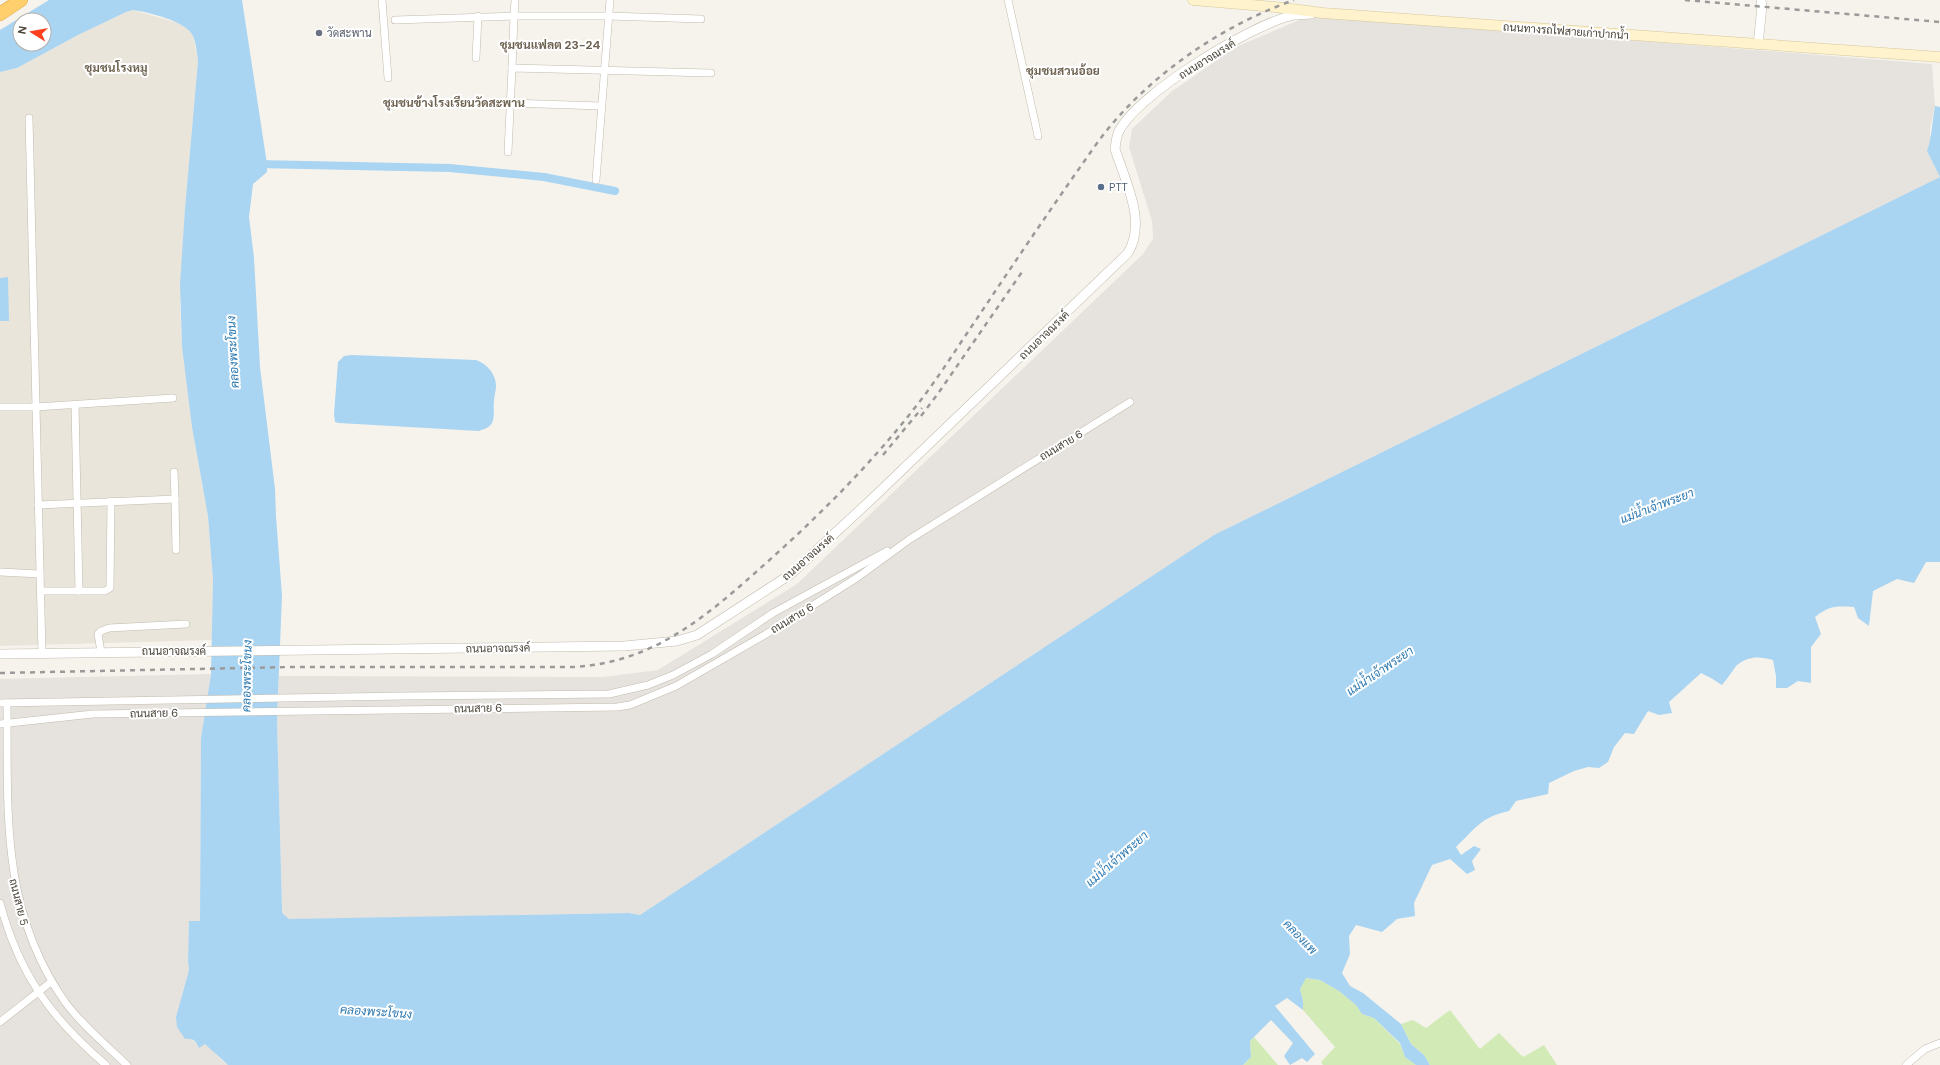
<svg xmlns="http://www.w3.org/2000/svg" width="1940" height="1065" viewBox="0 0 1940 1065" font-family="'DM Sans',Sarabun,sans-serif">
<style>
.residential{fill:#eae5da}
.industrial{fill:#e6e2dd}
.green{fill:#d2eab5}
.water{fill:#a9d4f2;fill-rule:evenodd}
.lines{fill:none;stroke-linecap:round;stroke-linejoin:round}
.canal{stroke:#a9d4f2;stroke-width:8}
.minor-casing{stroke:#c2bbae;stroke-width:8}
.tertiary-casing{stroke:#c2bbae;stroke-width:10}
.secondary-casing{stroke:#d6c79b;stroke-width:11}
.motorway-casing{stroke:#e0a43c;stroke-width:14}
.minor{stroke:#fff;stroke-width:7}
.tertiary{stroke:#fff;stroke-width:9}
.secondary{stroke:#fff3cd;stroke-width:10}
.motorway{stroke:#ffcf6e;stroke-width:13}
.rail{stroke:#9a9a9a;stroke-width:2.5;stroke-dasharray:5 5;stroke-linecap:butt}
.worship-dot{fill:#6b7280;stroke:#fff;stroke-width:1.5}
.service-dot{fill:#5c6f8a;stroke:#fff;stroke-width:1.5}
.labels{text-anchor:middle;stroke-width:4;stroke-linejoin:round;paint-order:stroke}
.street-label{font-size:11px;fill:#4b4439;stroke:#fff}
.worship-label{font-size:11px;fill:#5b616d;stroke:#fff;text-anchor:start}
.service-label{font-size:11px;fill:#4e5e75;stroke:#fff;text-anchor:start}
.neighbourhood-label{font-size:12px;font-weight:bold;fill:#6e6250;stroke:#fff}
.water-label{font-size:12px;font-style:italic;fill:#2e7ab2;stroke:#fff}
</style>
<rect width="100%" height="100%" fill="#f6f3ec"/>
<polygon class="residential" points="133,10 178,23 186,27 193,35 198,61 185,208 180,305 182,347 192,427 208,516 213,580 212,640 0,646 0,72 17,68 78,35 126,12"/>
<g class="industrial">
<polygon points="1311,15 1932,64 1935,106 1930,128 1930,143 1927,151 1940,177 1214,535 640,915 629,913 307,919 289,919 285,917 282,910 277,719 279,676 603,677 658,670 797,584 1143,254 1153,239 1152,221 1129,147 1132,129 1171,92 1236,47"/>
<polygon points="211,674 201,738 200,921 189,921 188,961 189,970 176,1017 190,1038 197,1044 205,1044 210,1047 221,1060 228,1065 0,1065 0,679"/>
</g>
<g class="green">
<polygon points="1305,978 1320,980 1339,991 1356,1005 1362,1014 1374,1018 1400,1044 1405,1057 1416,1065 1323,1065 1321,1062 1335,1047 1303,1010 1303,1001 1300,989"/>
<polygon points="1450,1010 1480,1049 1499,1033 1523,1057 1544,1045 1557,1065 1430,1065 1424,1055 1411,1044 1401,1024 1413,1020 1426,1028"/>
<polygon points="1254,1037 1278,1065 1243,1065 1251,1057 1250,1041"/>
</g>
<g class="water">
<path d="M 49,0 L 242,0 L 267,164 L 267,172 L 253,184 L 249,217 L 254,258 L 260,367 L 275,489 L 276,516 L 282,596 L 277,719 L 282,910 L 283,914 L 289,919 L 629,913 L 640,915 L 1214,535 L 1940,177 L 1927,151 C 1932,137 1932,121 1935,106 L 1940,107 L 1940,562 L 1926,562 L 1914,583 L 1897,579 L 1873,591 L 1869,626 L 1858,618 L 1854,607 C 1836,606 1830,605 1815,617 L 1821,634 L 1811,647 L 1811,683 L 1798,681 L 1787,688 L 1776,688 L 1776,676 L 1773,660 C 1760,656 1748,656 1737,665 C 1735,667 1726,681 1722,685 L 1711,678 L 1701,673 L 1669,702 L 1672,713 L 1659,715 L 1648,711 L 1634,734 L 1625,733 L 1614,747 L 1608,762 L 1599,768 L 1588,767 L 1574,771 L 1549,783 L 1548,794 L 1516,801 L 1509,811 C 1481,817 1476,828 1456,847 L 1461,855 L 1474,846 L 1481,849 L 1472,861 L 1475,870 L 1467,874 L 1450,859 L 1432,865 L 1414,903 L 1415,916 L 1397,919 L 1382,932 L 1356,925 L 1349,936 L 1350,954 L 1342,973 L 1350,986 L 1363,993 L 1401,1024 L 1411,1044 L 1424,1055 L 1430,1065 L 1416,1065 L 1405,1057 L 1400,1043 L 1374,1018 L 1362,1014 L 1356,1005 L 1339,991 L 1320,980 L 1306,978 L 1300,989 L 1303,1001 L 1303,1010 L 1287,998 L 1275,1006 L 1315,1054 L 1307,1062 L 1302,1058 L 1290,1065 L 1284,1056 L 1293,1043 L 1271,1020 L 1250,1041 L 1251,1057 L 1243,1065 L 228,1065 L 205,1044 L 199,1048 C 196,1041 193,1038 185,1039 L 177,1027 L 176,1017 L 189,970 L 188,961 L 189,921 L 200,921 L 201,738 L 211,674 L 213,580 L 208,516 L 192,427 L 182,347 L 180,285 L 185,208 L 198,61 C 197,53 196,43 193,36 C 187,21 147,12 133,10 L 126,12 L 78,35 L 17,68 L 0,72 L 0,30 ZM 20,20 L 44,20 L 44,44 L 20,44 Z"/>
<polygon points="8,277 9,321 0,321 0,278"/>
<path d="M 352,355 L 476,360 C 487,364 496,374 496,386 C 496,391 494,396 494,401 C 493,408 495,417 492,423 C 489,428 484,429 479,431 L 339,423 L 335,422 L 334,414 L 338,362 L 344,356 Z"/>
</g>
<g class="lines">
<polyline class="canal" points="257,164 450,168 544,177 615,191"/>
<defs>
<g id="minor">
<polyline points="382,0 388,78"/>
<polyline points="1008,0 1038,136"/>
<polyline points="395,20 514,16 515,0"/>
<polyline points="476,58 478,16"/>
<polyline points="512,68 514,16 608,16 701,19"/>
<polyline points="510,103 601,106"/>
<polyline points="29,118 42,653"/>
<polyline points="508,152 512,68 711,73"/>
<polyline points="596,180 610,0"/>
<polyline points="75,405 79,591"/>
<polyline points="0,407 36,407 173,398"/>
<polyline points="174,472 175,499"/>
<polyline points="38,505 175,499 176,550"/>
<polyline points="0,572 40,574"/>
<polyline points="40,591 105,591 110,588 111,501"/>
<polyline points="101,652 98,634 101,631 109,628 186,624"/>
<polyline points="0,703 404,696 609,694 648,685 673,675 712,654 773,613 887,551"/>
<path d="M 7,703 C 8,812 0,909 65,1002 C 83,1026 106,1045 127,1065"/>
<polyline points="0,724 93,714 617,707 630,705 676,686 780,626 858,577 910,539 1130,402"/>
<path d="M 0,903 C 19,974 50,1017 106,1065"/>
<polyline points="0,1022 51,982"/>
<polyline points="1906,1065 1925,1049 1940,1043"/>
</g>
<g id="tertiary">
<polyline points="1758,45 1762,6 1761,0"/>
<path d="M 0,654 L 624,646 L 677,641 L 697,635 L 791,574 L 876,495 L 1128,253 C 1147,221 1125,181 1115,149 C 1116,143 1116,137 1119,131 C 1139,93 1248,27 1290,16 C 1297,14 1304,15 1311,14"/>
</g>
<polyline id="secondary" points="1193,0 1275,7 1323,13 1940,57"/>
<polyline id="motorway" points="0,14 21,0"/>
</defs>
<use href="#minor" class="minor-casing"/>
<use href="#tertiary" class="tertiary-casing"/>
<use href="#secondary" class="secondary-casing"/>
<use href="#motorway" class="motorway-casing"/>
<use href="#minor" class="minor"/>
<use href="#tertiary" class="tertiary"/>
<use href="#secondary" class="secondary"/>
<use href="#motorway" class="motorway"/>
<g class="rail">
<polyline points="1685,0 1940,22"/>
<polyline points="921,416 937,395 1022,272"/>
<polyline points="883,455 922,408"/>
<path d="M 0,673 L 291,667 L 573,667 C 654,663 708,615 765,564 C 820,515 872,463 917,405 C 939,377 958,346 978,317 C 1018,257 1058,198 1100,139 C 1148,76 1219,27 1294,0"/>
</g>
</g>
<circle class="worship-dot" cx="319" cy="33" r="4"/>
<circle class="service-dot" cx="1101" cy="187" r="4"/>
<g class="labels">
<g class="street-label">
<text transform="translate(1566 31) rotate(4)" y="4">ถนนทางรถไฟสายเก่าปากน้ำ</text>
<text transform="translate(1207 59) rotate(-32)" y="4">ถนนอาจณรงค์</text>
<text transform="translate(1044 335) rotate(-44)" y="4">ถนนอาจณรงค์</text>
<text transform="translate(1061 445) rotate(-31)" y="4">ถนนสาย 6</text>
<text transform="translate(808 557) rotate(-41)" y="4">ถนนอาจณรงค์</text>
<text transform="translate(792 618) rotate(-31)" y="4">ถนนสาย 6</text>
<text transform="translate(498 648) rotate(-1)" y="4">ถนนอาจณรงค์</text>
<text x="174" y="655">ถนนอาจณรงค์</text>
<text transform="translate(478 708) rotate(-1)" y="4">ถนนสาย 6</text>
<text transform="translate(154 713) rotate(-1)" y="4">ถนนสาย 6</text>
<text transform="translate(19 902) rotate(76)" y="4">ถนนสาย 5</text>
</g>
<g class="worship-label">
<text x="327" y="37">วัดสะพาน</text>
</g>
<g class="service-label">
<text x="1109" y="191">PTT</text>
</g>
<g class="neighbourhood-label">
<text x="550" y="49">ชุมชนแฟลต 23-24</text>
<text x="116" y="72">ชุมชนโรงหมู</text>
<text x="1063" y="75">ชุมชนสวนอ้อย</text>
<text x="454" y="107">ชุมชนข้างโรงเรียนวัดสะพาน</text>
</g>
<g class="water-label">
<text transform="translate(233 352) rotate(-93)" y="4">คลองพระโขนง</text>
<text transform="translate(1657 506) rotate(-21)" y="4">แม่น้ำเจ้าพระยา</text>
<text transform="translate(1380 671) rotate(-34)" y="4">แม่น้ำเจ้าพระยา</text>
<text transform="translate(247 676) rotate(-89)" y="4">คลองพระโขนง</text>
<text transform="translate(1117 859) rotate(-41)" y="4">แม่น้ำเจ้าพระยา</text>
<text transform="translate(1300 937) rotate(46)" y="4">คลองแพ</text>
<text transform="translate(376 1012) rotate(4)" y="4">คลองพระโขนง</text>
</g>
</g>
<g transform="translate(32 32) rotate(281)"><circle r="19" fill="#ffffff" stroke="#b7b4b0"/>
<path d="M0-3L7 15L0 10L-7 15Z" fill="#fc3f1d"/>
<text y="-6" font-size="11" font-weight="bold" text-anchor="middle" fill="#4b4439">N</text>
</g>
</svg>
